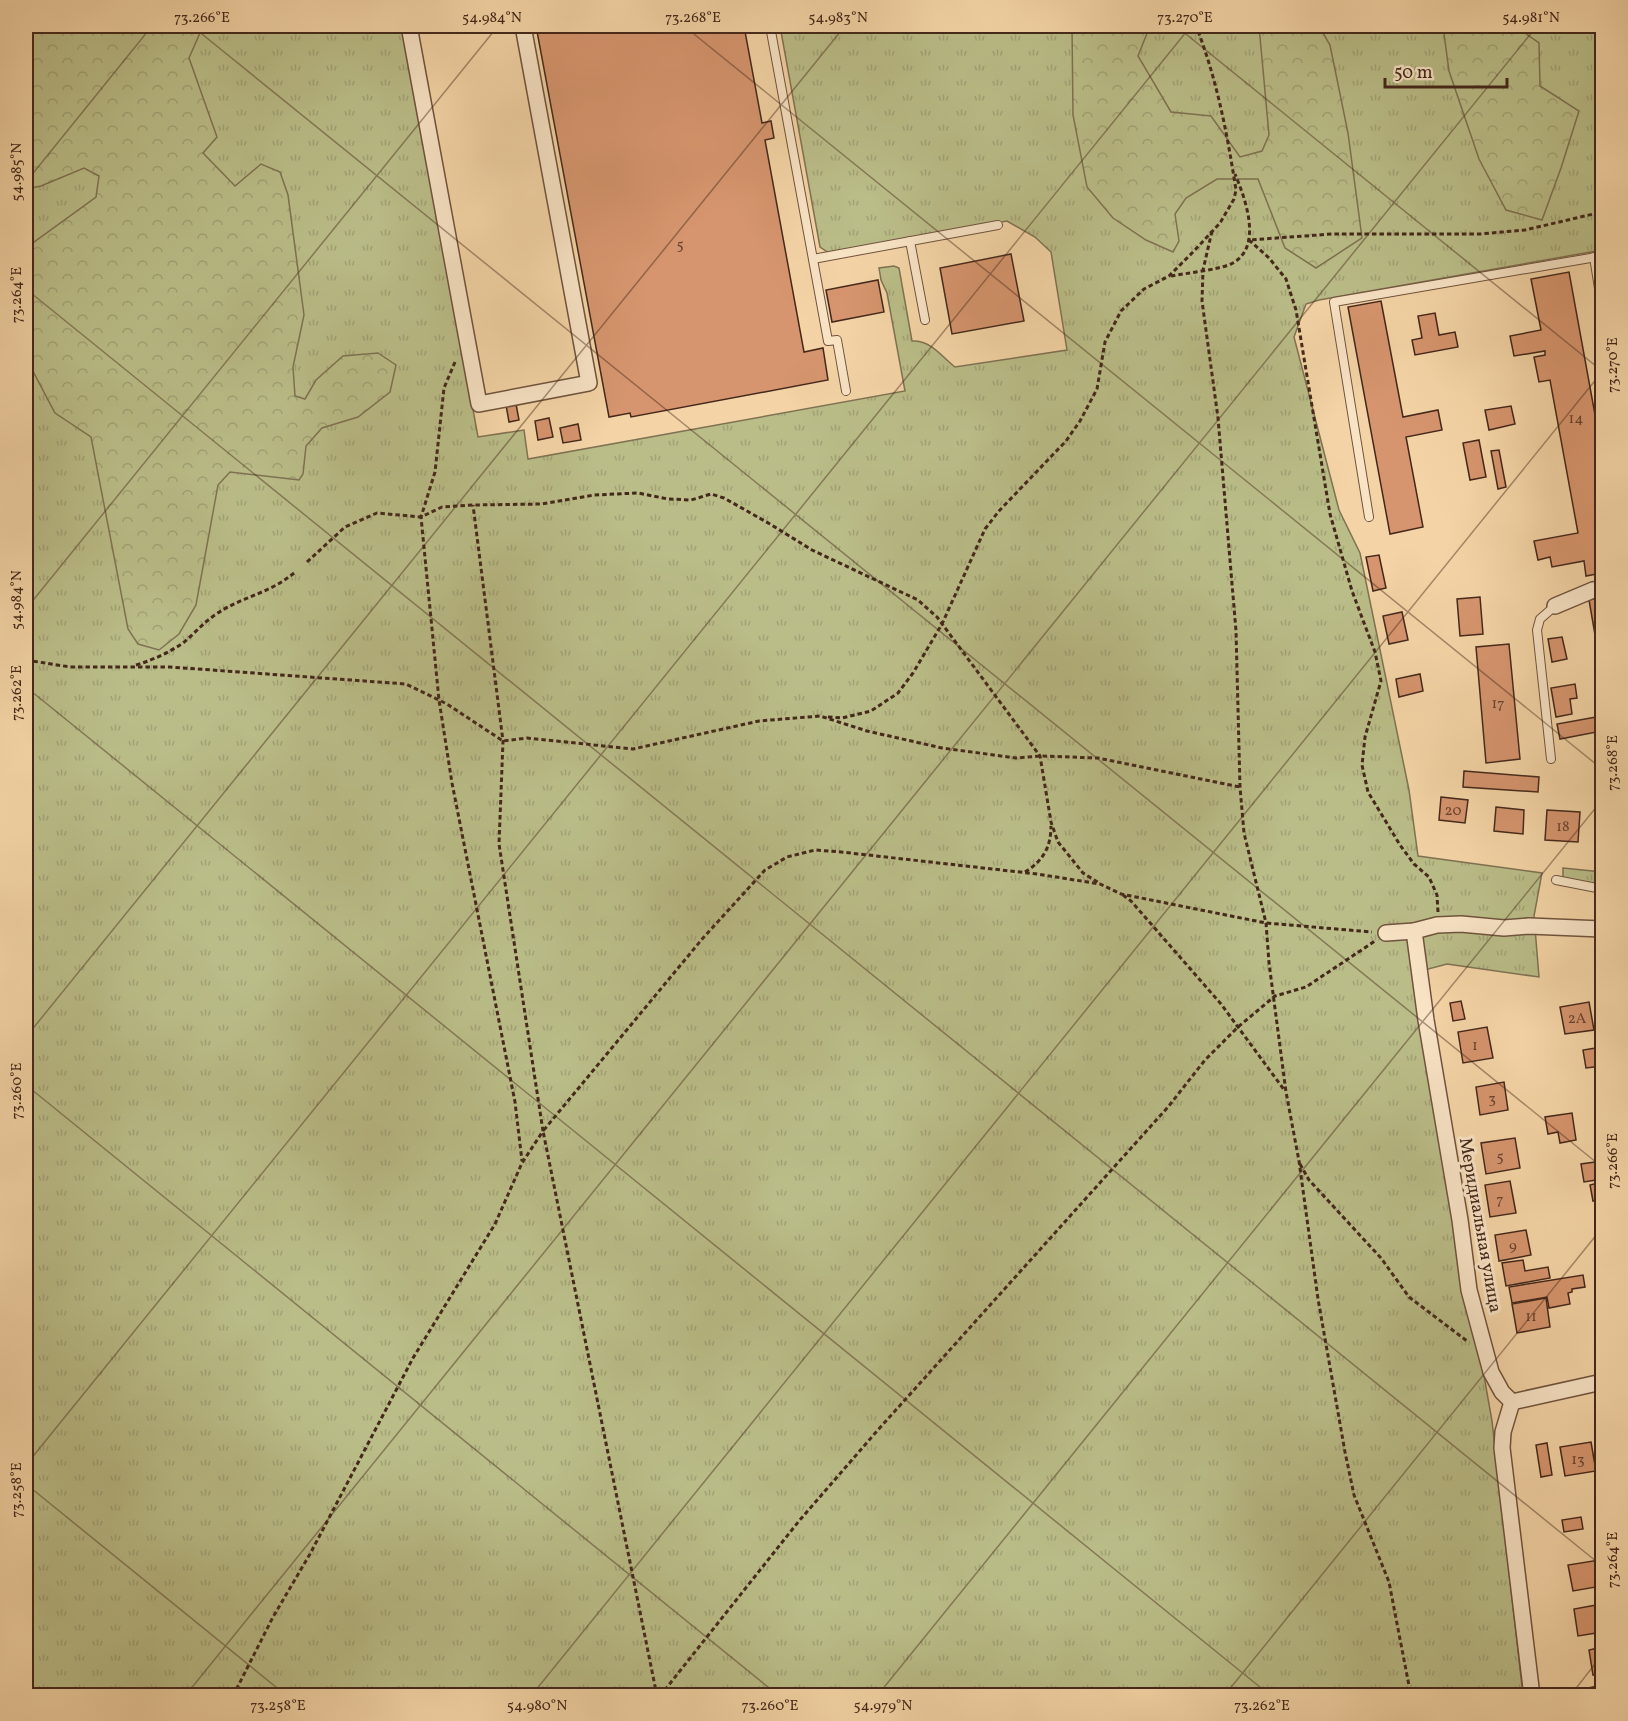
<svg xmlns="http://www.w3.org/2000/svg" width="1628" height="1721" viewBox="0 0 1628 1721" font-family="Vollkorn,serif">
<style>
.grass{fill:url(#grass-tufts);stroke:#7f7252;stroke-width:1.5}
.forest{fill:url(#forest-crowns);stroke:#7f7252;stroke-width:1.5}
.building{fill:#d6956e;stroke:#44281b;stroke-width:1.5}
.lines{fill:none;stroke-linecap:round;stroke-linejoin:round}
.lane-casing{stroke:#70533e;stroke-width:10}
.street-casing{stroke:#70533e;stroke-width:18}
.path{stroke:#44281b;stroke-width:3;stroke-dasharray:4.5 3;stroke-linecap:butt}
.lane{stroke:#f8e3c5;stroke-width:8}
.street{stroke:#f8e3c5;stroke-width:15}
.ticks{fill:none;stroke:#44281b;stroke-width:1.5;stroke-opacity:0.45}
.labels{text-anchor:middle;stroke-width:6;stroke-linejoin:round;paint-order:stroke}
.number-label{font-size:15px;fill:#684330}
.street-label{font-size:18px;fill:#44281b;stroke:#f8e3c5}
.neatline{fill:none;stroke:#44281b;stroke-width:2}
.ticks-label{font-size:15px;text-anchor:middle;fill:#44281b}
</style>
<defs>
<pattern id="grass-tufts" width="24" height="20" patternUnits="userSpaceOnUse" patternTransform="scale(1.5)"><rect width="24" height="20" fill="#babd88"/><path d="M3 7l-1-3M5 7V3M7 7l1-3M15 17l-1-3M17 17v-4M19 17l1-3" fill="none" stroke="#a1a275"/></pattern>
<pattern id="forest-crowns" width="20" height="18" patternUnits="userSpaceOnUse" patternTransform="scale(1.5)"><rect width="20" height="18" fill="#babd88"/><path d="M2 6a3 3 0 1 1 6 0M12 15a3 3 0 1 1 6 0" fill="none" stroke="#a1a275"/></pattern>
</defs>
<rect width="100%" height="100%" fill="#f4d4a6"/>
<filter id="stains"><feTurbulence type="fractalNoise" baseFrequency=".00333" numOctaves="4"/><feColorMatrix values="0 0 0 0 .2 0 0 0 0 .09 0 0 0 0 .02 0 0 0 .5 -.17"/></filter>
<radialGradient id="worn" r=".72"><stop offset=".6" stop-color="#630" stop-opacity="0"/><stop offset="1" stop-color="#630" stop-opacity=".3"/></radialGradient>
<g class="grass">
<path d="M 26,26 L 403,26 L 478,437 L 524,430 L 528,459 L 905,391 L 887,293 L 881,280 L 879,268 L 894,266 L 899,268 L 912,341 C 931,340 941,356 955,367 L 1067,350 L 1051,252 L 1035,237 L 1007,221 L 829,253 L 820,247 L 780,26 L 1602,26 L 1602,250 L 1319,300 L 1306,304 L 1294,337 L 1339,510 L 1360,553 L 1409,790 L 1418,856 L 1542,873 L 1534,916 L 1539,977 L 1447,964 L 1413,973 L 1492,1421 L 1523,1695 L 26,1696 Z"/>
<polygon points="1563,868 1602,872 1602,885 1563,878"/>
</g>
<g class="forest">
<polygon points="26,26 203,26 189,58 217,137 203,153 235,186 261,164 280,172 288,195 304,315 293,367 295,396 305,399 316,380 343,356 378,353 396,365 390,392 358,417 322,428 306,446 303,474 299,480 230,472 218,485 196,605 179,634 159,650 138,644 128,629 91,437 55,413 26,358 26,248 96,197 99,176 84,168 41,186 26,189"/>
<polygon points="1072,26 1150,26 1138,56 1171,112 1211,116 1240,157 1262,151 1269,135 1259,26 1319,26 1330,45 1348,133 1362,238 1316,268 1285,248 1258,179 1217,179 1186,198 1175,214 1179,241 1173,252 1146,240 1113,218 1087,187 1073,115"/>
<polygon points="1443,26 1515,26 1539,43 1540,86 1579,111 1561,168 1542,220 1506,210 1479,159 1449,71"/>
</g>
<g class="building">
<polygon points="536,26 744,26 762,123 771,121 774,138 765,140 804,352 823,348 828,380 631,417 630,413 609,417"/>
<polygon points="1011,254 1024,321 952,334 940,268"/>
<polygon points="1569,272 1602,453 1602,573 1586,576 1584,561 1552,567 1550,557 1538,560 1534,541 1578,533 1550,380 1539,382 1534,357 1545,355 1545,351 1514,356 1510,336 1541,330 1531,279"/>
<polygon points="878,280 884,312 832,322 826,290"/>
<polygon points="1381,301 1403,417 1438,410 1442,430 1406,437 1423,527 1390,534 1348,307"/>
<polygon points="1435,313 1439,335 1455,332 1458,347 1415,355 1412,340 1422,338 1418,316"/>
<polygon points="516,404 519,420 509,422 506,405"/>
<polygon points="1511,406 1515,424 1489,430 1485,410"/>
<polygon points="549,418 553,437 538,440 535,421"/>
<polygon points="578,424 581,440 563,443 560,428"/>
<polygon points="1479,440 1486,477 1470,480 1463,443"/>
<polygon points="1499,450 1506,487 1498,489 1491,451"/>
<polygon points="1379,555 1386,588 1373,591 1366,557"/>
<polygon points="1480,597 1483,634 1460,636 1457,599"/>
<polygon points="1602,597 1602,675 1589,600"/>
<polygon points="1402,612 1408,640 1389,644 1383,616"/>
<polygon points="1562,637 1567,659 1552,662 1548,639"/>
<polygon points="1509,644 1520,759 1486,763 1476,647"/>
<polygon points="1420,674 1423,691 1399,697 1396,679"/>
<polygon points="1575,684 1577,698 1570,699 1572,714 1556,717 1551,688"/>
<polygon points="1602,716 1602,731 1560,739 1557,724"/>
<polygon points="1464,771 1539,777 1538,792 1463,787"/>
<polygon points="1441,797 1468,800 1465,823 1439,820"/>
<polygon points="1496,807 1524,810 1523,834 1494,831"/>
<polygon points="1547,810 1580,812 1578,842 1545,840"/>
<polygon points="1461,1001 1465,1019 1453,1021 1450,1003"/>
<polygon points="1589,1002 1594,1030 1565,1034 1560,1007"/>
<polygon points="1487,1027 1493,1058 1463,1063 1458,1032"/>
<polygon points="1602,1047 1602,1066 1586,1068 1583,1050"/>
<polygon points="1504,1082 1508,1110 1480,1115 1476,1087"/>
<polygon points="1572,1113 1576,1140 1560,1143 1558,1132 1548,1134 1545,1117"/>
<polygon points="1515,1138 1520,1168 1486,1174 1481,1143"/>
<polygon points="1602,1161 1602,1179 1584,1182 1581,1164"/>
<polygon points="1510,1181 1516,1213 1490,1217 1485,1185"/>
<polygon points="1602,1182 1602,1199 1593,1201 1590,1185"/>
<polygon points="1526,1230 1531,1255 1499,1261 1495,1235"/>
<polygon points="1523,1260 1525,1271 1548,1267 1550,1278 1506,1286 1502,1263"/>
<polygon points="1583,1275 1585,1287 1572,1289 1572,1292 1568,1293 1570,1304 1549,1308 1547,1297 1512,1303 1509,1287"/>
<polygon points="1546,1298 1550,1327 1517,1333 1512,1304"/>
<polygon points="1591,1442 1596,1471 1565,1476 1560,1447"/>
<polygon points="1547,1443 1552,1475 1541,1477 1536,1445"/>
<polygon points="1581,1517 1583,1529 1564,1532 1562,1520"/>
<polygon points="1599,1560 1602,1586 1573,1591 1568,1565"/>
<polygon points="1602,1604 1602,1632 1578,1636 1574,1609"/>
<polygon points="1602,1647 1602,1673 1593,1675 1589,1650"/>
<polygon points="1602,1685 1602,1696 1590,1696 1588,1688"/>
</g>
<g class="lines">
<defs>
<g id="lane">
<polyline points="770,26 828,341 837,340 846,391"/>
<polyline points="910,241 925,320"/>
<polyline points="1594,257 1602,307"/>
<polyline points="813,259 998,225"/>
<polyline points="1369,517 1334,302 1602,256"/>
<polyline points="1551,759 1537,630 1540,619 1555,606"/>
<polyline points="1556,880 1602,889"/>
</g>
<g id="street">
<polyline points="409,26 479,404 589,383 523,26"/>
<polyline points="1555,606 1593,590 1602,589"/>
<polyline points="1414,931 1426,1020 1460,1220 1469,1290 1491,1372 1502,1392 1512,1402 1503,1432 1502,1448 1532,1696"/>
<polyline points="1386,933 1414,931 1437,925 1461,924 1504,928 1529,926 1602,929"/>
<polyline points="1512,1402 1602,1382"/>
</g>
</defs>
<use href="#lane" class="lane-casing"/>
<use href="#street" class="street-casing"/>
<g class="path">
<polyline points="1212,231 1203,270 1202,301 1218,418 1236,631 1240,787 1244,833 1266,923 1269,963 1286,1092 1299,1161 1318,1299 1345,1452 1354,1495 1389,1582 1411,1696"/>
<path d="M 1171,276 C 1187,273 1217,270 1231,264 C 1264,248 1245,198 1235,174"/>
<polyline points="455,362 444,388 435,472 421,517 439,700 452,783 515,1102 522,1161"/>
<polyline points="307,562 345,527 377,513 421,517 442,507 473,505 541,504 594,495 638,493 668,499 691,500 711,494 724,498 770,524 812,550 918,600 937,617 1040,756 1051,822 1058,842 1083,873 1099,883"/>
<polyline points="26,660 70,667 170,667 406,684 447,704 503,741 527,738 633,749 759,721 820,716 867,731 942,748 1016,758 1040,756 1098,758 1240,787"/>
<path d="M 136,665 C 153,660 168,653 183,643 C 194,634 203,623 215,615 C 240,597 269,594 294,573"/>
<path d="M 828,717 L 842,718 L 871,711 L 898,693 L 913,673 L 942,624 L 985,529 L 999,511 L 1066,441 L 1080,421 L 1097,389 L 1105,342 L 1121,311 L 1144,289 L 1169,276 L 1193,252 L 1220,223 L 1234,199 L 1236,190 C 1227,133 1217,79 1196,26"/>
<path d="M 1025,872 C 1043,861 1051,847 1051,826"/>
<polyline points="1123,895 1131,901 1221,1004 1285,1091"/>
<polyline points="1438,912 1437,895 1429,877 1414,864 1400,845 1368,792 1362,765 1365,737 1381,681 1375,652 1352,591 1330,514 1296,310 1286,279 1269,258 1249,240 1332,234 1480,234 1525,230 1602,212"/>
<polyline points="1300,1164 1309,1180 1381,1258 1409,1297 1467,1341"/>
<polyline points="26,1681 33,1696"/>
<polyline points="233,1696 273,1617 310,1554 413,1358 495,1224 522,1163 543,1131 499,844 503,741 473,505"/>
<polyline points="657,1696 543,1131 703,938 765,870 787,857 815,850 841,852 1037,874 1100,884 1121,894 1266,923 1372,932"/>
<polyline points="660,1696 799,1521 877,1431 1168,1107 1205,1060 1238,1027 1275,996 1306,987 1375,941"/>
</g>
<use href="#lane" class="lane"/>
<use href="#street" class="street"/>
</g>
<path class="ticks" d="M 192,26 L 1602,1167M 684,26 L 1602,769M 1176,26 L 1602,371M 26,182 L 152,26M 26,289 L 1602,1566M 26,609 L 498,26M 26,687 L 1271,1696M 26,1037 L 845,26M 26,1085 L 779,1696M 26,1465 L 1191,26M 26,1484 L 287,1696M 185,1696 L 1537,26M 531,1696 L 1602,372M 877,1696 L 1602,800M 1224,1696 L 1602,1228M 1570,1696 L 1602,1655"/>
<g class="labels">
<g class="number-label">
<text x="680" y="249">5</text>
<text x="1576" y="423">14</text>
<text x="1498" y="708">17</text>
<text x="1453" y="815">20</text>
<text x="1563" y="831">18</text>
<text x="1577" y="1023">2А</text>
<text x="1475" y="1050">1</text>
<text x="1492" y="1103">3</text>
<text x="1500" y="1161">5</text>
<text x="1500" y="1204">7</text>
<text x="1513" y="1250">9</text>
<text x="1531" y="1321">11</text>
<text x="1578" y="1464">13</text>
</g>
<g class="street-label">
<text transform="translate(1481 1225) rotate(80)" y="6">Меридиальная улица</text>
</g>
</g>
<rect width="1628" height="1721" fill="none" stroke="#f4d4a6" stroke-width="66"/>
<path d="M1385 78v9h122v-9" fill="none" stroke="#44281b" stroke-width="3"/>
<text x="1394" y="78" font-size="18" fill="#44281b" stroke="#f8e3c5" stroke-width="4.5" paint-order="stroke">50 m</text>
<rect x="33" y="33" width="1562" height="1655" class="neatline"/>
<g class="ticks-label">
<text x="202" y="22">73.266°E</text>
<text x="492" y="22">54.984°N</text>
<text x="693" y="22">73.268°E</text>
<text x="838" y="22">54.983°N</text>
<text x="1185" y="22">73.270°E</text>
<text x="1531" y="22">54.981°N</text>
<text transform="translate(16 172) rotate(-90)" y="5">54.985°N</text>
<text transform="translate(16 295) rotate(-90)" y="5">73.264°E</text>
<text transform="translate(1612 365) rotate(-90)" y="5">73.270°E</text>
<text transform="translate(16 600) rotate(-90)" y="5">54.984°N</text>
<text transform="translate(16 693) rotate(-90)" y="5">73.262°E</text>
<text transform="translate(1612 763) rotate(-90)" y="5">73.268°E</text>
<text transform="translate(16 1091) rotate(-90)" y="5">73.260°E</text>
<text transform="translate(1612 1161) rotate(-90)" y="5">73.266°E</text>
<text transform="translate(16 1490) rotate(-90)" y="5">73.258°E</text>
<text transform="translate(1612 1560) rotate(-90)" y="5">73.264°E</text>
<text x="278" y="1710">73.258°E</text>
<text x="537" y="1710">54.980°N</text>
<text x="770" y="1710">73.260°E</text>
<text x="883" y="1710">54.979°N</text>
<text x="1262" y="1710">73.262°E</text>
</g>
<rect width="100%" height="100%" filter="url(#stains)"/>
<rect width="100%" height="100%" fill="url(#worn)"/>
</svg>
